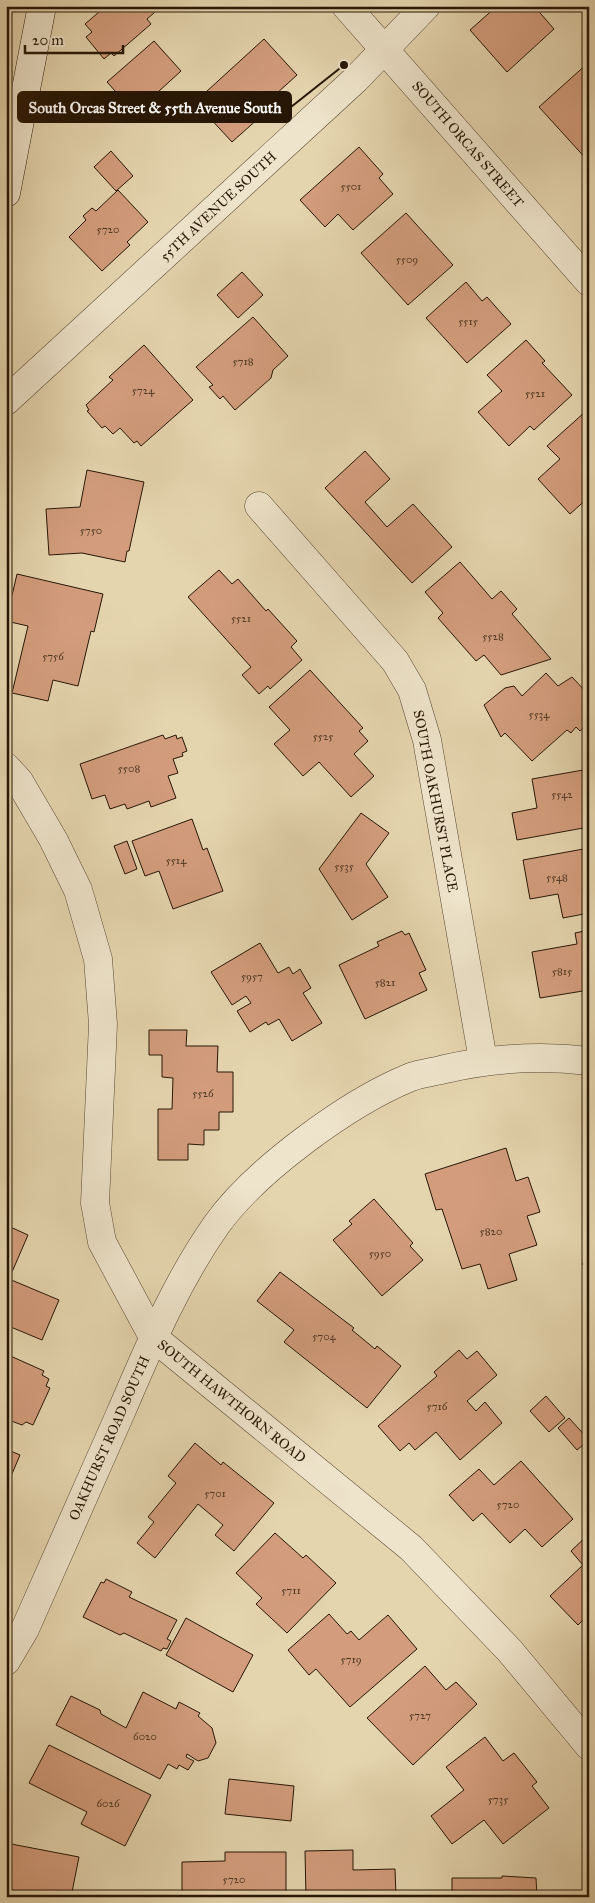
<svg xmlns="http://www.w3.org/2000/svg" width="595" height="1903" viewBox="0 0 595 1903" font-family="'IM FELL Great Primer',serif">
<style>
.building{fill:#d39d7d;stroke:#261605}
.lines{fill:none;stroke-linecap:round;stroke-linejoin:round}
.minor-casing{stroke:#564630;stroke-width:29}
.tertiary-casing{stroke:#564630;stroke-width:29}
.secondary-casing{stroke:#261605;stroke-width:29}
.minor{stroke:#eee4cb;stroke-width:28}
.tertiary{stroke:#eee4cb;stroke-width:28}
.secondary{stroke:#eee4cb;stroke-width:28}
.labels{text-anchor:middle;stroke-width:4;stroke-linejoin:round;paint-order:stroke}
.number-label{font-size:11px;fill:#513823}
.street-label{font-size:14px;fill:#261605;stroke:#eee4cb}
.leader{fill:none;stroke:#261605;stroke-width:2}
.callout-dot{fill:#261605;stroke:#eee4cb;stroke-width:2}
.callout{fill:#261605;stroke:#261605;stroke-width:2}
.callout-label{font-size:15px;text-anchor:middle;font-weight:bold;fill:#fff}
</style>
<rect width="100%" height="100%" fill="#e5d5af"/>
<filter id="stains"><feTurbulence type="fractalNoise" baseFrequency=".004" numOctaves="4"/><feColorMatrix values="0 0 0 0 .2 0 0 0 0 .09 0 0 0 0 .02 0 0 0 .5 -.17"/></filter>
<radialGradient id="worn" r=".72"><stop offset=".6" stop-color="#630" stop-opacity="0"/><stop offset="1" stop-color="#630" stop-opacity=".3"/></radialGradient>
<g class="building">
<polygon points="106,6 162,6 147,19 151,24 114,56 111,53 104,59 86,37 92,32 85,24"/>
<polygon points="497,6 534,6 554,29 507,72 470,30"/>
<polygon points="264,39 297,75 265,104 269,109 232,142 195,102"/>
<polygon points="154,41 181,71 135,113 107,82"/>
<polygon points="589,62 589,162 539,107"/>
<polygon points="359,147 383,174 379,178 393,194 353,230 338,214 325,227 300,200"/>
<polygon points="111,151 133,176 116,191 94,167"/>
<polygon points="118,190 148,222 127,242 130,245 102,271 69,237 86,220 83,216 92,208 96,211"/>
<polygon points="406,213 453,265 408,305 361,253"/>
<polygon points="242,272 263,295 238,318 217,295"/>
<polygon points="466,282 482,301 487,297 511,324 467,363 426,318"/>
<polygon points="253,317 288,356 273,370 271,378 235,410 223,396 220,399 209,387 213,385 196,367"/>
<polygon points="526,340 545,361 542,363 572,395 534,430 530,426 509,446 478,412 502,391 487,375"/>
<polygon points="144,345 193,400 141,446 137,441 134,443 120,428 113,434 105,426 102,428 87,411 89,410 86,405 113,380 109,377"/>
<polygon points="585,412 589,416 589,497 570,514 538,479 560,459 547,446"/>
<polygon points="365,451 390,479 365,502 387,527 413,504 452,547 412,583 325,488"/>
<polygon points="87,470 144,482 129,551 127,551 125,562 82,553 49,555 46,509 80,507"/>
<polygon points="460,562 492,599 501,591 517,609 512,614 551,659 501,675 484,655 476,661 438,618 443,613 425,592"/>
<polygon points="219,570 232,584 238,579 266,611 268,609 297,641 291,647 302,660 270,689 268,686 259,694 242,675 251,667 188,597"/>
<polygon points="17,574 103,594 94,632 91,631 78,686 53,680 48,701 12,693 28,626 6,621"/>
<polygon points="310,670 363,728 359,731 368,741 354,754 374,776 351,797 319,762 303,776 274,744 290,730 269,707"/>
<polygon points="546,673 558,686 572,677 589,695 589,723 580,731 576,727 571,733 567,730 532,761 505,733 501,737 484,705 505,688 514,686 522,696"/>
<polygon points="163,735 165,739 176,735 177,739 182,737 187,751 182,753 183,756 173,759 178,773 168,776 176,798 151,807 149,801 127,809 125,804 110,809 105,795 92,799 80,764"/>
<polygon points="589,769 589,827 517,840 512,813 537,808 532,779"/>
<polygon points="361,813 389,833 366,864 388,897 352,920 319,869"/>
<polygon points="192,819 203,850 207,848 223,891 173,909 159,871 145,876 132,841"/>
<polygon points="127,841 137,869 125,874 114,846"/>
<polygon points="589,848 589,913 563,918 558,894 530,899 523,860"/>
<polygon points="589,930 589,990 540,998 532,952 577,944 575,933"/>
<polygon points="402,931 405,935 409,933 426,970 419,973 427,990 365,1019 339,965 379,946 377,942"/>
<polygon points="260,943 278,973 289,967 293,974 300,969 311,988 303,993 322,1023 292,1041 279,1019 268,1025 266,1022 250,1032 237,1011 251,1003 246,996 232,1005 211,972"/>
<polygon points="149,1030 187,1030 186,1046 218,1046 217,1072 233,1072 233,1112 219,1112 219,1130 204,1130 204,1145 188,1144 188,1160 158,1160 158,1109 172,1109 173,1078 162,1077 162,1055 149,1055"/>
<polygon points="506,1148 516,1181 528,1177 540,1212 527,1216 537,1245 509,1254 517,1280 488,1289 480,1264 462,1269 442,1209 436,1210 425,1174"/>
<polygon points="374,1199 413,1243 410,1246 423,1260 382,1296 333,1240 352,1224 349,1221"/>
<polygon points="6,1225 28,1235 9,1279 59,1300 42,1340 6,1325"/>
<polygon points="589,1256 589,1270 582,1264"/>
<polygon points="280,1272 354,1328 352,1330 375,1349 377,1346 401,1366 367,1408 284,1342 294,1330 257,1301"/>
<polygon points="459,1350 467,1359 477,1351 497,1375 467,1401 476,1411 485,1402 502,1423 460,1460 436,1432 415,1450 409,1443 400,1451 378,1426 437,1376 434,1372"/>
<polygon points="6,1354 44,1371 42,1375 49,1379 46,1386 50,1388 33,1425 26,1422 22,1425 6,1419"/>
<polygon points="546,1396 565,1418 549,1432 530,1411"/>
<polygon points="569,1418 589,1440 577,1450 558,1428"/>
<polygon points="195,1443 221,1465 223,1462 274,1503 234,1551 215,1535 223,1525 198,1504 155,1558 137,1543 154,1522 148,1517 176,1483 168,1476"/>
<polygon points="6,1449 20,1455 6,1488"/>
<polygon points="521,1461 573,1519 542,1547 525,1529 510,1543 482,1513 473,1521 449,1495 479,1469 494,1485"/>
<polygon points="275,1533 303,1558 306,1555 336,1583 287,1633 256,1604 262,1598 236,1573"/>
<polygon points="589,1534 589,1577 584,1581 589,1586 589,1614 578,1625 550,1596 583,1565 571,1551"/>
<polygon points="106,1579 132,1592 129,1597 177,1620 167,1639 171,1641 167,1649 163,1648 161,1651 124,1633 120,1635 83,1617 101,1582 104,1583"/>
<polygon points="329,1614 347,1634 351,1631 359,1640 388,1615 417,1649 350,1707 316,1669 309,1675 288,1650"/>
<polygon points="186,1618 253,1655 233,1692 166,1655"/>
<polygon points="425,1666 446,1690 456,1682 477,1704 413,1765 367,1718"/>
<polygon points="143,1692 176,1709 179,1702 200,1713 198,1716 212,1728 216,1743 208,1758 198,1761 187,1754 186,1757 194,1761 188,1770 179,1765 177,1769 168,1764 160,1779 56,1725 71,1696 100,1710 101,1714 126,1728"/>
<polygon points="485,1737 503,1761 514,1753 537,1782 532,1786 549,1808 503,1844 484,1820 452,1844 431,1816 464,1790 446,1767"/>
<polygon points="49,1745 151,1795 125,1846 81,1824 87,1812 29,1783"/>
<polygon points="229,1779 294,1786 291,1821 225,1814"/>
<polygon points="6,1843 79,1857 71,1897 26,1897 9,1893 10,1891 6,1890"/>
<polygon points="353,1850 353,1870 395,1869 396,1897 306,1897 305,1851"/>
<polygon points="225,1852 286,1852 286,1897 182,1897 182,1862 225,1861"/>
<polygon points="502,1876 536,1878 537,1897 452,1897 452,1878 502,1878"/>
</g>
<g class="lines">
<defs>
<g id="minor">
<polyline points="6,401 356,79 426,6"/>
<polyline points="259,506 395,661 412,690 427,740 483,1060"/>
<polyline points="6,767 19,781 53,839 78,890 98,959 103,1024 95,1203 102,1242 153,1337 411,1548 510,1651 589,1746"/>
<path d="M 6,1661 L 25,1629 C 57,1556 89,1484 121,1412 C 149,1347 176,1282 217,1224 C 256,1170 349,1102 411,1077 C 422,1073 434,1072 445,1069 C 493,1058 540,1055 589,1061"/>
</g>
<polyline id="tertiary" points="346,6 589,282"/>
<polyline id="secondary" points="6,193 42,6"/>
</defs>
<use href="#minor" class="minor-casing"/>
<use href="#tertiary" class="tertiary-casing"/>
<use href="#secondary" class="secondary-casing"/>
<use href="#minor" class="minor"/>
<use href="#tertiary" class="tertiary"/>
<use href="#secondary" class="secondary"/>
</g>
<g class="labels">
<g class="number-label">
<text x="351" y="190">5501</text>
<text x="108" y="233">5720</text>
<text x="407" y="263">5509</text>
<text x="468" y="325">5515</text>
<text x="243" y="365">5718</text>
<text x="143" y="394">5724</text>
<text x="535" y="397">5521</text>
<text x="91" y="534">5750</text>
<text x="241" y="622">5521</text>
<text x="493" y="640">5528</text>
<text x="53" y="660">5756</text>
<text x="539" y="718">5534</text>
<text x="323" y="740">5525</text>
<text x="129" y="772">5508</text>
<text x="562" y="798">5542</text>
<text x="176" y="864">5514</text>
<text x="344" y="870">5535</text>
<text x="557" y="881">5548</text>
<text x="562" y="975">5815</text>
<text x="252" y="980">5957</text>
<text x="385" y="986">5821</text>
<text x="203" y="1097">5526</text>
<text x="491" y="1235">5820</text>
<text x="380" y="1257">5950</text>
<text x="324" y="1340">5704</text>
<text x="437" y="1410">5716</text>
<text x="215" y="1497">5701</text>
<text x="508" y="1508">5720</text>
<text x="291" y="1594">5711</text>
<text x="351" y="1663">5719</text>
<text x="420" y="1719">5727</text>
<text x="145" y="1740">6020</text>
<text x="498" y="1803">5735</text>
<text x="108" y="1807">6026</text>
<text x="234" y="1883">5720</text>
</g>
<g class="street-label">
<text transform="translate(468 144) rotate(49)" y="5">SOUTH ORCAS STREET</text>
<text transform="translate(218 206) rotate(-43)" y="5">55TH AVENUE SOUTH</text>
<text transform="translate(436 801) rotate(79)" y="5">SOUTH OAKHURST PLACE</text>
<text transform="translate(232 1401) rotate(39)" y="5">SOUTH HAWTHORN ROAD</text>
<text transform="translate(109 1438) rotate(-66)" y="5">OAKHURST ROAD SOUTH</text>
</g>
</g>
<path class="leader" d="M344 65L291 107"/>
<circle class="callout-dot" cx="344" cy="65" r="5"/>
<rect class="callout" x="18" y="92" width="273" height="30" rx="5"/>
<g class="callout-label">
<text x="155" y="113">South Orcas Street &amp; 55th Avenue South</text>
</g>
<rect width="595" height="1903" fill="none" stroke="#e5d5af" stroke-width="25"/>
<rect x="8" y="8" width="580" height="1888" fill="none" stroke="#261605" stroke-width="2.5"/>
<rect x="12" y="12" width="570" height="1878" fill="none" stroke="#261605"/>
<path d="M25 45v8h98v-8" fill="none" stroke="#261605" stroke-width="2.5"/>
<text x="32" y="45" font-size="15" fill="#261605" stroke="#eee4cb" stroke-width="4" paint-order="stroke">20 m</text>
<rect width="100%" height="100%" filter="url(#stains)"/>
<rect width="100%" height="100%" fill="url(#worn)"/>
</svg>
